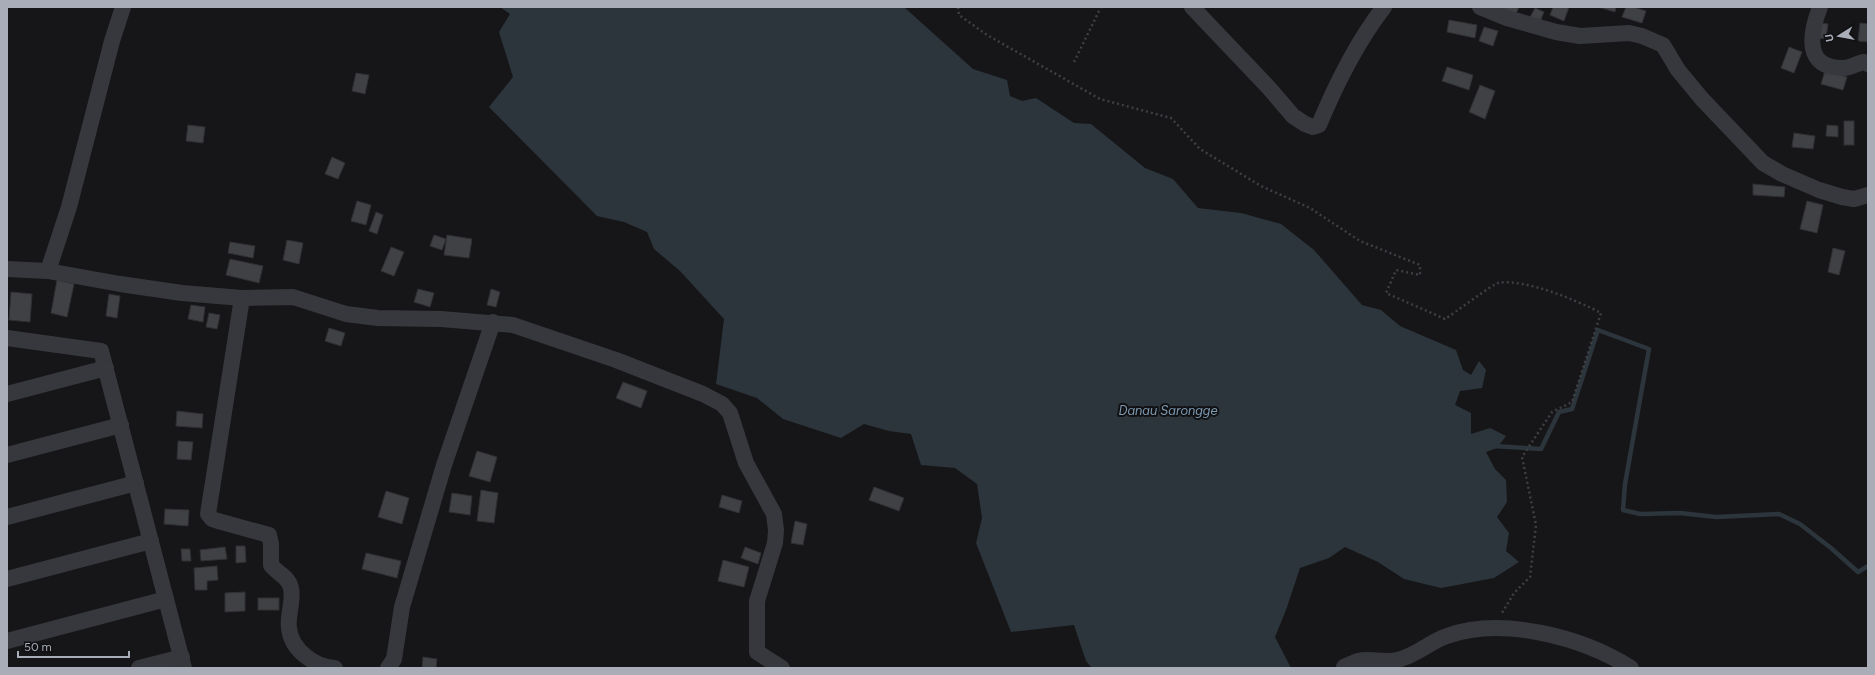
<svg xmlns="http://www.w3.org/2000/svg" width="1875" height="675" viewBox="0 0 1875 675" font-family="Figtree,sans-serif">
<style>
.water{fill:#2c353c}
.lines{fill:none;stroke-linecap:round;stroke-linejoin:round}
.stream{stroke:#2c353c;stroke-width:4.5}
.building{fill:#404145;stroke:#303034}
.path{stroke:#3d3f44;stroke-width:2.5;stroke-dasharray:2 3;stroke-linecap:butt}
.minor{stroke:#37383d;stroke-width:16}
.labels{text-anchor:middle;stroke-width:4;stroke-linejoin:round;paint-order:stroke}
.water-label{font-size:13px;font-style:italic;fill:#7f9bb3;stroke:#111113}
</style>
<rect width="100%" height="100%" fill="#161618"/>
<polygon class="water" points="500,7 904,7 973,69 1007,80 1010,96 1022,101 1036,98 1074,123 1091,124 1145,168 1173,179 1198,208 1241,213 1281,224 1314,250 1362,305 1381,310 1400,326 1456,350 1463,370 1471,375 1479,361 1486,370 1482,388 1460,391 1455,405 1471,413 1471,434 1490,428 1506,436 1497,448 1486,452 1495,469 1506,480 1507,502 1497,517 1509,533 1506,551 1519,562 1494,578 1441,588 1404,579 1378,562 1345,547 1329,558 1300,568 1286,610 1275,637 1291,668 1092,668 1086,661 1074,625 1011,632 976,543 982,518 977,484 955,468 921,465 911,434 889,431 864,424 841,438 783,419 757,398 716,384 724,319 680,271 654,249 647,232 624,222 597,216 489,107 513,77 499,32 510,14"/>
<g class="lines">
<polyline class="stream" points="1493,446 1541,449 1559,412 1572,409 1598,330 1649,349 1625,484 1623,510 1640,514 1680,513 1716,517 1779,514 1800,524 1831,548 1858,572 1868,566"/>
</g>
<g class="building">
<polygon points="1504,7 1519,7 1515,16 1503,10"/>
<polygon points="1553,7 1569,7 1564,21 1550,15"/>
<polygon points="1598,7 1616,7 1615,12"/>
<polygon points="1626,7 1633,7 1646,11 1642,23 1622,17"/>
<polygon points="1535,8 1544,12 1539,24 1529,19"/>
<polygon points="1449,20 1477,25 1475,38 1447,32"/>
<polygon points="1820,23 1828,24 1826,39 1818,38"/>
<polygon points="1860,23 1868,24 1868,42 1858,41"/>
<polygon points="1484,27 1498,31 1493,46 1479,41"/>
<polygon points="1789,47 1802,52 1794,73 1781,68"/>
<polygon points="1447,67 1473,75 1469,90 1442,81"/>
<polygon points="1825,71 1847,77 1843,90 1821,84"/>
<polygon points="356,73 369,75 365,94 352,91"/>
<polygon points="1480,85 1495,91 1485,119 1469,112"/>
<rect x="1844" y="121" width="10" height="24"/>
<polygon points="188,125 205,127 203,143 186,141"/>
<polygon points="1827,125 1838,126 1838,137 1826,136"/>
<polygon points="1794,133 1815,136 1813,149 1792,147"/>
<polygon points="332,157 345,163 338,179 325,174"/>
<polygon points="1753,184 1785,187 1784,197 1753,195"/>
<polygon points="357,201 371,205 366,225 351,221"/>
<polygon points="1807,201 1823,205 1817,233 1800,229"/>
<polygon points="376,212 383,215 377,234 369,231"/>
<polygon points="434,235 446,239 442,250 430,246"/>
<polygon points="447,235 472,239 469,258 444,255"/>
<polygon points="287,240 303,243 299,264 283,260"/>
<polygon points="230,242 255,246 253,258 228,253"/>
<polygon points="391,247 404,252 394,276 381,271"/>
<polygon points="1833,248 1845,251 1839,275 1828,272"/>
<polygon points="230,259 263,266 259,283 226,275"/>
<polygon points="57,280 74,284 67,317 51,313"/>
<polygon points="418,289 434,293 430,307 414,302"/>
<polygon points="491,289 500,292 496,307 487,305"/>
<polygon points="11,292 32,294 30,322 9,320"/>
<polygon points="109,294 120,296 117,318 106,316"/>
<polygon points="191,305 205,307 203,322 188,319"/>
<polygon points="209,313 220,315 217,329 206,327"/>
<polygon points="329,328 345,333 341,346 325,341"/>
<polygon points="623,382 647,391 641,408 616,398"/>
<polygon points="177,411 203,414 202,428 176,426"/>
<polygon points="178,441 193,442 191,460 177,459"/>
<polygon points="477,451 497,457 490,482 469,476"/>
<polygon points="874,487 904,498 899,511 869,500"/>
<polygon points="481,490 498,493 494,523 477,521"/>
<polygon points="386,491 409,498 402,524 378,517"/>
<polygon points="452,493 472,496 470,515 449,512"/>
<polygon points="722,495 742,501 739,513 719,507"/>
<polygon points="165,509 189,510 188,526 164,524"/>
<polygon points="795,521 807,524 803,545 791,543"/>
<polygon points="236,546 245,546 246,562 236,563"/>
<polygon points="225,547 227,559 201,561 200,550"/>
<polygon points="745,547 761,553 758,564 741,558"/>
<polygon points="181,549 190,549 191,561 182,561"/>
<polygon points="366,553 401,561 397,578 362,569"/>
<polygon points="723,560 749,567 744,587 718,581"/>
<polygon points="217,566 218,580 207,581 207,590 195,590 194,568"/>
<polygon points="245,592 245,611 225,612 225,593"/>
<rect x="258" y="598" width="21" height="12"/>
<polygon points="423,657 437,659 436,668 422,668"/>
</g>
<g class="lines">
<g class="path">
<path d="M 958,7 L 959,15 L 987,35 L 1100,99 L 1171,118 L 1200,149 L 1261,186 L 1310,208 L 1360,241 L 1420,265 L 1420,275 L 1396,270 L 1386,293 L 1445,319 C 1453,314 1493,284 1498,283 C 1525,278 1578,301 1601,313 L 1572,402 L 1552,412 L 1522,457 L 1536,525 L 1530,577 L 1514,593 L 1502,613"/>
<polyline points="1074,62 1101,7"/>
</g>
<g class="minor">
<path d="M 1192,7 L 1269,88 L 1293,116 L 1305,124 L 1313,127 L 1319,125 C 1336,84 1357,42 1384,7"/>
<polyline points="1480,7 1507,18 1556,32 1580,36 1629,33 1642,36 1663,45 1678,70 1702,99 1763,163 1782,174 1819,190 1842,197 1854,199 1868,195"/>
<path d="M 1820,7 C 1810,33 1803,69 1844,68 C 1851,68 1857,63 1864,62 L 1868,64"/>
<polyline points="7,269 48,271 69,207 112,41 123,7"/>
<polyline points="48,271 120,284 182,293 242,298 293,297 346,314 378,318 441,319 513,325 616,360 703,394 722,404 730,413 746,463 774,514 776,530 775,543 757,601 757,652 782,668"/>
<path d="M 242,298 L 208,514 L 212,519 L 218,521 L 269,535 L 271,544 L 271,565 C 278,574 289,577 291,588 C 294,602 287,615 289,628 C 291,650 315,667 335,668"/>
<polyline points="7,338 101,351 184,668"/>
<polyline points="7,394 106,368"/>
<polyline points="7,455 121,425"/>
<polyline points="7,517 136,483"/>
<polyline points="7,579 151,541"/>
<polyline points="7,641 166,599"/>
<path d="M 1344,667 C 1348,665 1353,663 1358,661 C 1370,658 1385,663 1397,660 C 1416,656 1429,642 1447,636 C 1502,616 1582,637 1631,668"/>
<polyline points="139,668 182,657"/>
<polyline points="388,668 394,659 402,607 444,465 493,322"/>
</g>
</g>
<g class="labels">
<g class="water-label">
<text x="1168" y="415">Danau Sarongge</text>
</g>
</g>
<rect width="1875" height="675" fill="none" stroke="#a8adb8" stroke-width="16"/>
<g transform="translate(1839 36) rotate(259)" stroke="#111113" stroke-width="3" paint-order="stroke">
<path d="M0-3L7 15L0 10L-7 15Z" fill="#a8adb8"/>
<text y="-6" font-size="11" font-weight="bold" text-anchor="middle" fill="#a8adb8">U</text>
</g>
<path d="M18 651v6h111v-6" fill="none" stroke="#a8adb8" stroke-width="2"/>
<text x="24" y="651" font-size="12" fill="#a8adb8" stroke="#111113" stroke-width="3" paint-order="stroke">50 m</text>
</svg>
